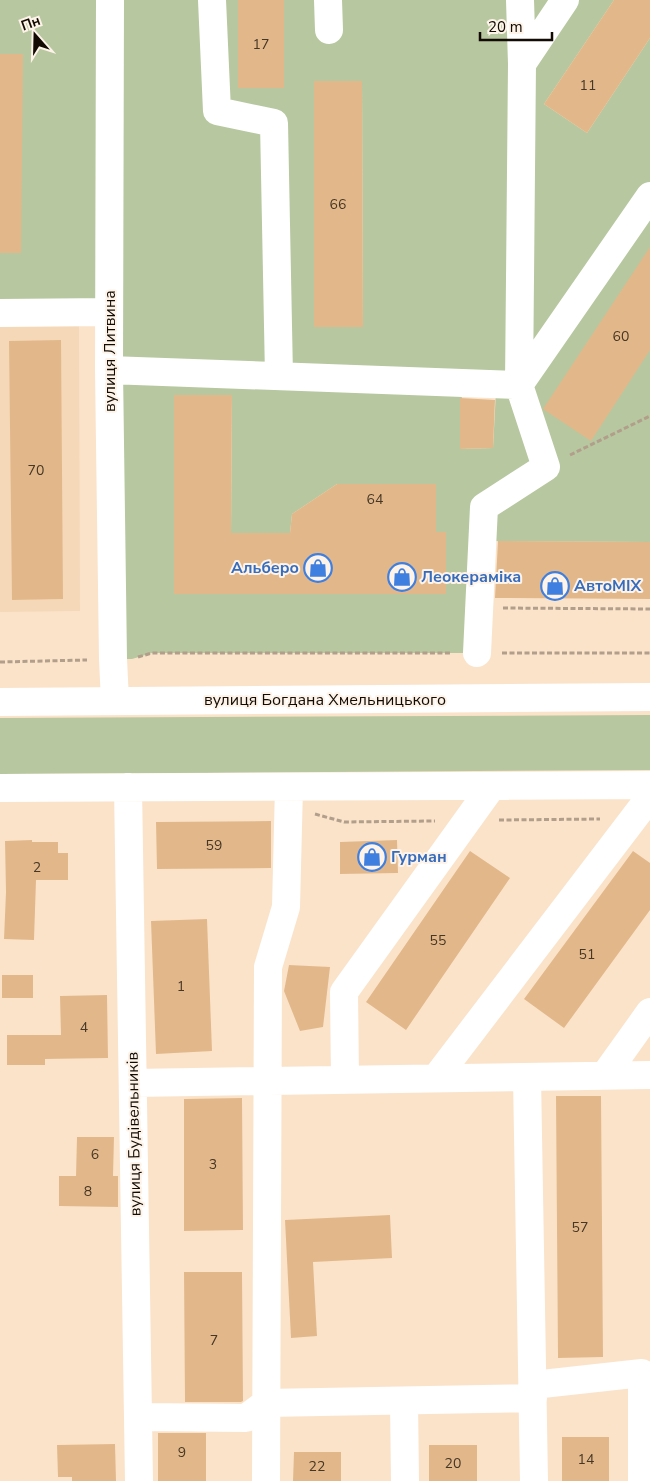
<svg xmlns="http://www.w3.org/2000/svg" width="650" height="1481" font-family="'Nunito Sans',sans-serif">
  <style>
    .built { fill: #f5d8b8 }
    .green { fill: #b7c79f; fill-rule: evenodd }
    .building { fill: #e2b88b }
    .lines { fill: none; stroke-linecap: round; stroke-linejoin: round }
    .path { stroke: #b19e8b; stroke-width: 3; stroke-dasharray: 5 2.5; stroke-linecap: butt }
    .minor { stroke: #fff; stroke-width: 28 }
    .labels { text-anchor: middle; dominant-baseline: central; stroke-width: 4; stroke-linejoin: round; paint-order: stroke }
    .number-label { font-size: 14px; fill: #463625 }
    .street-label { font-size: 16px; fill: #120a03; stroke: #fdf3e9 }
    .shop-label { font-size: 16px; font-weight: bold; fill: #366cbe; stroke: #fdf3e9; text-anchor: start }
  </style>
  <rect width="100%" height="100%" fill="#fbe3ca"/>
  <path class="built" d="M 79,325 L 80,611 L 0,612 L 0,326 Z"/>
  <path class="green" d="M 0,0 L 238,0 L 239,88 L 284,88 L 284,0 L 614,0 L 544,104 L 587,133 L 650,38 L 650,542 L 484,541 L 482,653 L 152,653 L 132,659 L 113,659 L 109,312 L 0,313 ZM 362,81 L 363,327 L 314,327 L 314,82 ZM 496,391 L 493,448 L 460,449 L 462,393 ZM 174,395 L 232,395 L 231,533 L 290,533 L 292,514 L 337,484 L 436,484 L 436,532 L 446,533 L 445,594 L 174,594 Z
    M 650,715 L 650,770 L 0,774 L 0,718 Z"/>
  <path class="building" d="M 238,0 L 284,0 L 284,88 L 238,88 Z
    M 614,0 L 650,0 L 650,38 L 587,133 L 544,104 Z
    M 0,54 L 23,54 L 21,253 L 0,253 Z
    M 314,81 L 362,81 L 363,327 L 314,327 Z
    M 650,247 L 650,350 L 591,441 L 543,409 Z
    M 61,340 L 63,599 L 12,600 L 9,341 Z
    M 174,395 L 232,395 L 231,533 L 290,533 L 292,514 L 337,484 L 436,484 L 436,532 L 446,532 L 446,594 L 174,594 Z
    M 460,398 L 495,400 L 493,448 L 460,449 Z
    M 498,541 L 650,542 L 650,599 L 495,598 Z
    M 271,821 L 271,868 L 157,869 L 156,822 Z
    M 32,840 L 32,842 L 58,842 L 58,853 L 68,853 L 68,880 L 36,880 L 34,940 L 4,939 L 6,892 L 5,841 Z
    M 397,840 L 398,873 L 340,874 L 340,842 Z
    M 470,851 L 510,878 L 406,1030 L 366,1002 Z
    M 633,851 L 650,863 L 650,910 L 564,1028 L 524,999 Z
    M 207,919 L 212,1051 L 156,1054 L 151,921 Z
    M 289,965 L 330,967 L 323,1027 L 300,1031 L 284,991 Z
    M 2,975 L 33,975 L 33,998 L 2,998 Z
    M 107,995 L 108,1058 L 45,1059 L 45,1065 L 7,1065 L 7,1035 L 61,1035 L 60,996 Z
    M 556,1096 L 601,1096 L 603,1357 L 558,1358 Z
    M 242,1098 L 243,1230 L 184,1231 L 184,1099 Z
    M 77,1137 L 114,1137 L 113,1176 L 118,1176 L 118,1207 L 59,1206 L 59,1176 L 76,1176 Z
    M 390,1215 L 392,1258 L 313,1262 L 317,1336 L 291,1338 L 285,1220 Z
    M 184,1272 L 242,1272 L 243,1401 L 241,1402 L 185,1402 Z
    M 158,1433 L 206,1433 L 206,1481 L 158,1481 Z
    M 562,1437 L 609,1437 L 609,1481 L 562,1481 Z
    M 115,1444 L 116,1481 L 72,1481 L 72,1477 L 58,1477 L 57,1445 Z
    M 429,1445 L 477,1445 L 477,1481 L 429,1481 Z
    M 294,1452 L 341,1452 L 341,1481 L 293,1481 Z"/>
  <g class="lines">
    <path class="path" d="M 570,455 L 650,416
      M 503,608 L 650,609
      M 502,653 L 650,653
      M 138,657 L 152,653 L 451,653
      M 0,662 L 87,660
      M 315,814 L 344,822 L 435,821
      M 499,820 L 600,819"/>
    <path class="minor" d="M 110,0 L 109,370 L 113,659 L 115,701
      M 212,0 L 217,111 L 274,123 L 279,376
      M 328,0 L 329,30
      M 520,0 L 522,64
      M 0,313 L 109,312
      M 109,370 L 519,385
      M 519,385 L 650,196
      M 477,653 L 484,507 L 546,467 L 519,385 L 522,64 L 565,0
      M 0,702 L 650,697
      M 128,787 L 139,1481
      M 0,788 L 650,785
      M 605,1075 L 650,1012
      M 527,1077 L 534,1481
      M 436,1078 L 650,797
      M 345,1079 L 344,992 L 492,786
      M 133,1083 L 650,1075
      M 533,1385 L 642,1373 L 642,1481
      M 404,1401 L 405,1481
      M 138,1417 L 246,1418 L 266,1403 L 533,1398
      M 266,1481 L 268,967 L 286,907 L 289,787"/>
  </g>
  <defs>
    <symbol id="shop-ring" viewBox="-11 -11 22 22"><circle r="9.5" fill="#fdf3e9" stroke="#3f7fe0" stroke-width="1.5"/><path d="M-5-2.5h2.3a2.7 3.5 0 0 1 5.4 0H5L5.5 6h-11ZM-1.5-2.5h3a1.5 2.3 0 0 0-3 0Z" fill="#3f7fe0"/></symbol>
  </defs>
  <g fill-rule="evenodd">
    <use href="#shop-ring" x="302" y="552" width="32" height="32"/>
    <use href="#shop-ring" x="386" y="561" width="32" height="32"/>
    <use href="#shop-ring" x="539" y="570" width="32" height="32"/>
    <use href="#shop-ring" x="356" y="841" width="32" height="32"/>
  </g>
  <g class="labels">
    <g class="number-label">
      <text x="261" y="44">17</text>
      <text x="588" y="85">11</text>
      <text x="338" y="204">66</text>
      <text x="621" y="336">60</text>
      <text x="36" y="470">70</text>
      <text x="375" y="499">64</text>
      <text x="214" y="845">59</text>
      <text x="37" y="867">2</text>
      <text x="438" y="940">55</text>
      <text x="587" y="954">51</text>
      <text x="181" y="986">1</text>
      <text x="84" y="1027">4</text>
      <text x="95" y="1154">6</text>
      <text x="213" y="1164">3</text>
      <text x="88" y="1191">8</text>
      <text x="580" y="1227">57</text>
      <text x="214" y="1340">7</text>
      <text x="182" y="1452">9</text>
      <text x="586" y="1459">14</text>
      <text x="453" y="1463">20</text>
      <text x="317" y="1466">22</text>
    </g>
    <g class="street-label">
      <text transform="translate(110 351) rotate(-90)">вулиця Литвина</text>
      <text x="325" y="700">вулиця Богдана Хмельницького</text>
      <text transform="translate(134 1134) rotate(-91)">вулиця Будівельників</text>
    </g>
    <g class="shop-label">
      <text x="299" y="568" text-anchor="end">Альберо</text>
      <text x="421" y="577">Леокераміка</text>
      <text x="574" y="586">АвтоMIX</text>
      <text x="391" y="857">Гурман</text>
    </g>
  </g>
  <g transform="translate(35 35) rotate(340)" stroke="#fdf3e9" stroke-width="4" paint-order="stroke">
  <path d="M0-4L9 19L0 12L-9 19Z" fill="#120a03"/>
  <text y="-8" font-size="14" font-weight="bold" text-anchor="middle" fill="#120a03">Пн</text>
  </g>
  <path d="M480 32v8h72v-8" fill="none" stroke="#120a03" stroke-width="2.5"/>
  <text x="488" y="32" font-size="15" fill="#120a03" stroke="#fdf3e9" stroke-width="4" paint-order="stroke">20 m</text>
</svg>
